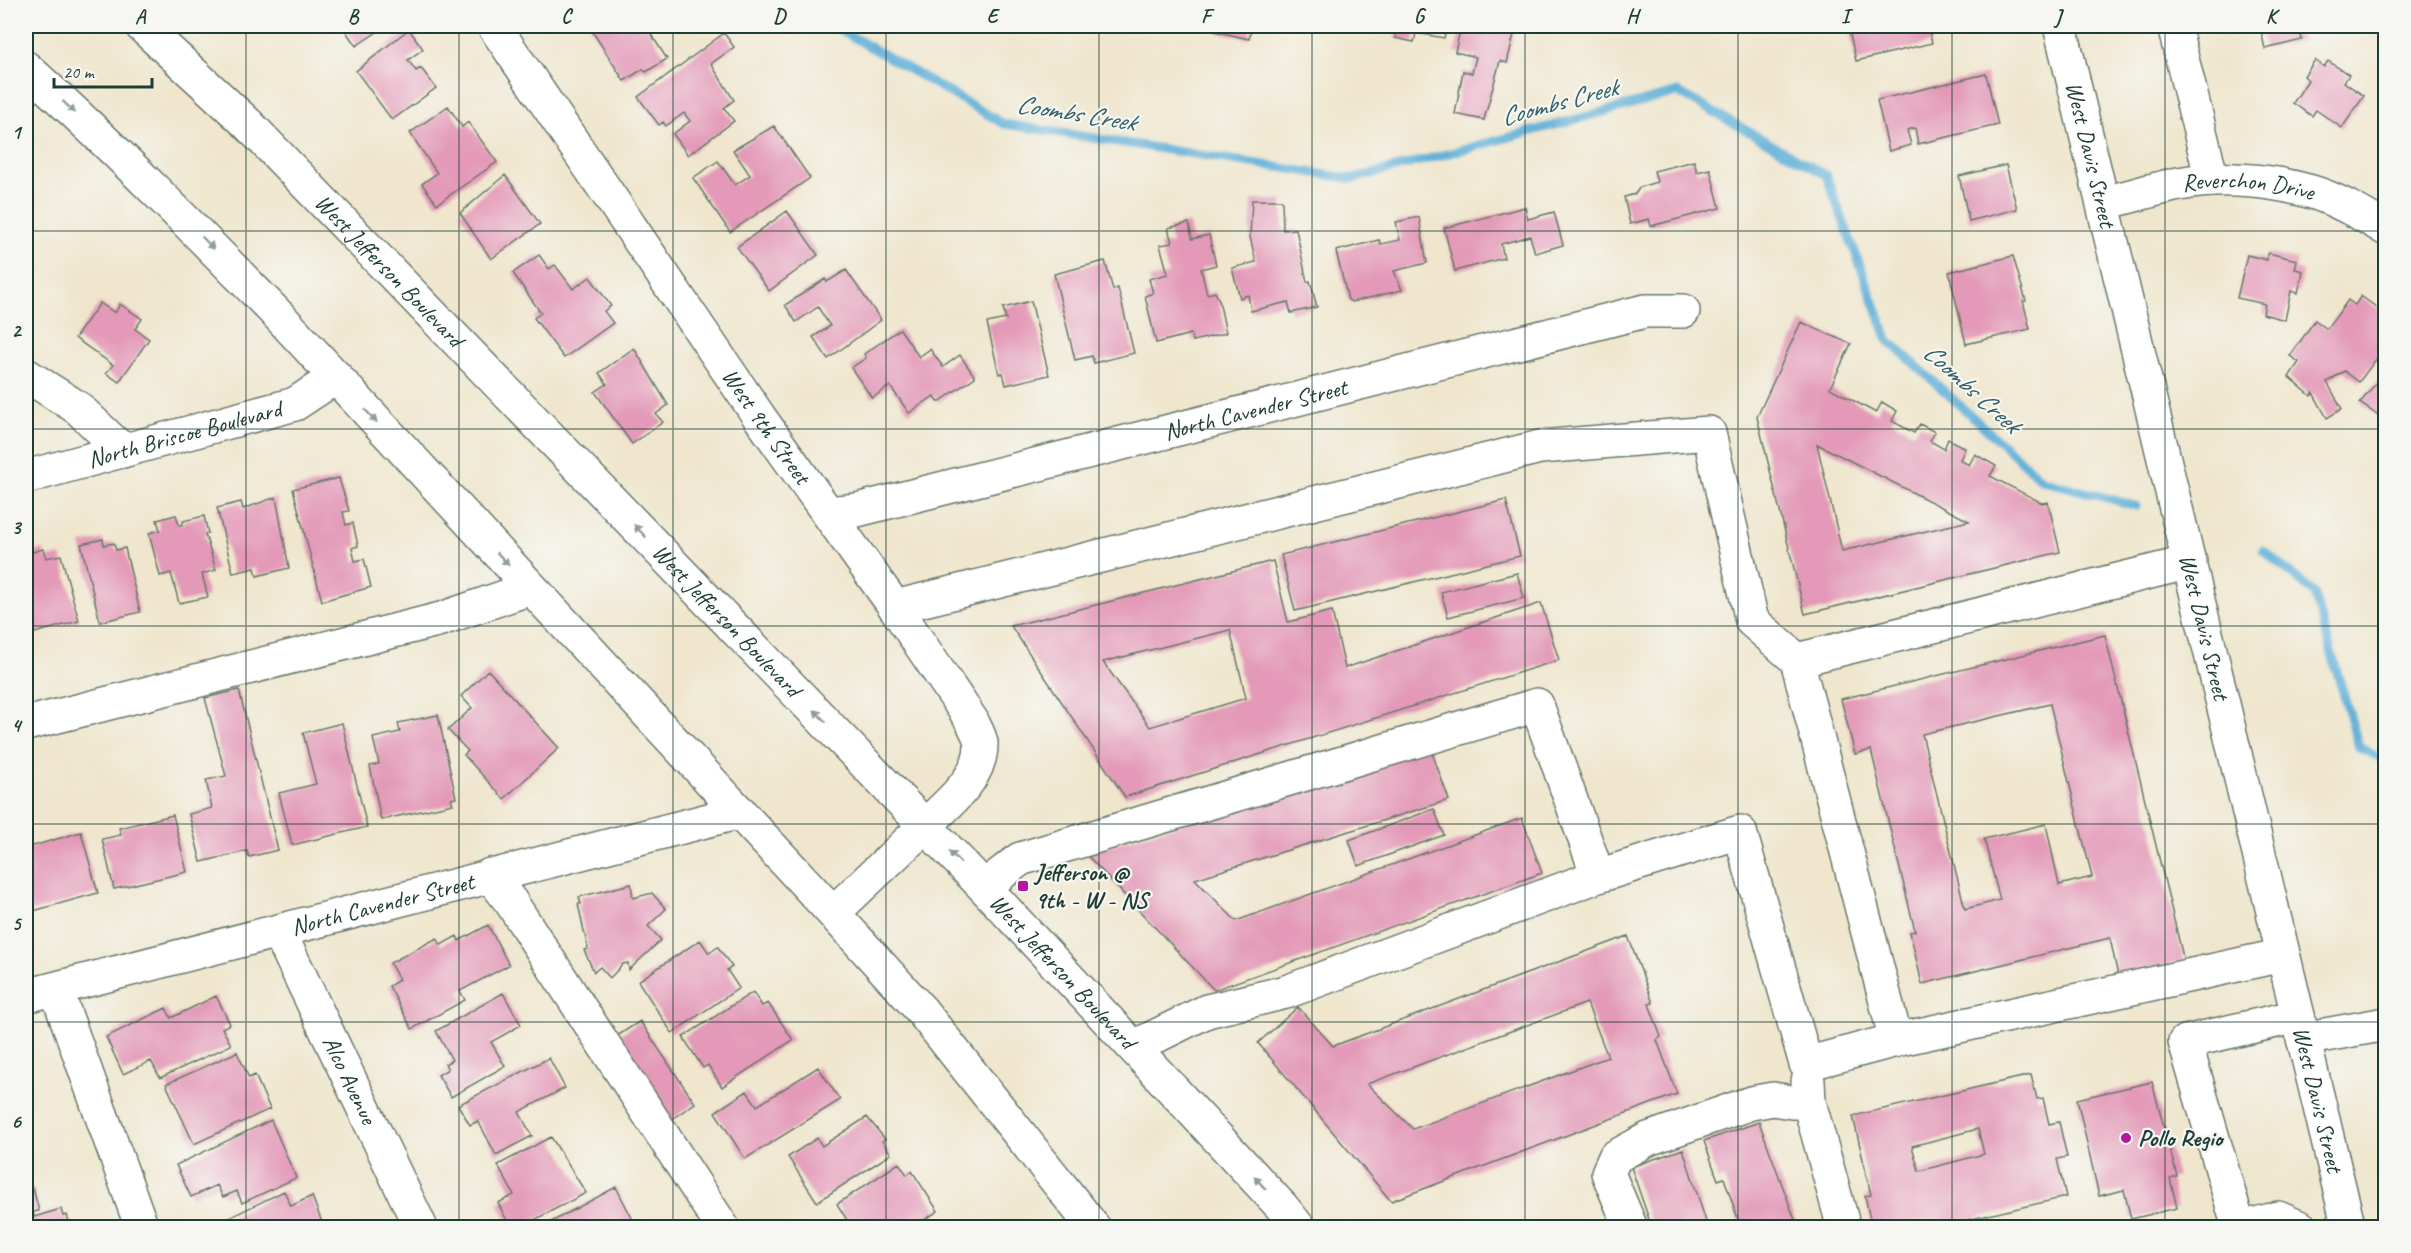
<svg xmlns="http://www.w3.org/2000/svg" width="2411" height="1253" font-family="Caveat,sans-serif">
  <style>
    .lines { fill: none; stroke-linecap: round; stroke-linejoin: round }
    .stream { stroke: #5caed7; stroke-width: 9 }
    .building { fill: #e399b7; fill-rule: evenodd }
    .minor-casing { stroke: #68786a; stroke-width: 36 }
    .major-casing { stroke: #68786a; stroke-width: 36 }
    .minor { stroke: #fff; stroke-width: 33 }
    .major { stroke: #fff; stroke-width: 33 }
    .oneway { fill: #8f9e9a }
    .grid { fill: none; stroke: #1f3d34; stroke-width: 1.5; stroke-opacity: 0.55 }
    .poi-dot { fill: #b5179e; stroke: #f6f6f2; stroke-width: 2 }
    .labels { text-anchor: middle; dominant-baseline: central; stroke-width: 4.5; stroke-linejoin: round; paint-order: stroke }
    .street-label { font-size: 24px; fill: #1f3d34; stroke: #f6f6f2 }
    .poi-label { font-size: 24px; font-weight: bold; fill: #1f3d34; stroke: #f6f6f2; text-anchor: start }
    .water-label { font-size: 26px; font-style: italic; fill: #315f65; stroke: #f6f6f2 }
    .neatline { fill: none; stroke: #1f3d34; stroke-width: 2 }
    .grid-label { font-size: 20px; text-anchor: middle; font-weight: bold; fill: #1f3d34 }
  </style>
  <rect width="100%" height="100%" fill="#f6f6f2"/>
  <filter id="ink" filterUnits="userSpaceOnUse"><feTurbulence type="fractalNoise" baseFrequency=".0167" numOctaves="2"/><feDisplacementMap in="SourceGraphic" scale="12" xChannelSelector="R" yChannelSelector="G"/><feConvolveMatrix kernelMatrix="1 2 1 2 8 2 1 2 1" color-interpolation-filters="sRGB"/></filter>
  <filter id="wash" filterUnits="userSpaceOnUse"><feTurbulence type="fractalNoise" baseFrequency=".008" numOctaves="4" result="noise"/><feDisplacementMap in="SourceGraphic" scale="24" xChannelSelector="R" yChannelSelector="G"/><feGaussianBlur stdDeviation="1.35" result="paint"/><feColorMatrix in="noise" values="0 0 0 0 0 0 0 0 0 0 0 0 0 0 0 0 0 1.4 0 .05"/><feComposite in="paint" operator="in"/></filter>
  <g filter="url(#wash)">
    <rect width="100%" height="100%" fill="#efe6cd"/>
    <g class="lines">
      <path class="stream" d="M 834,26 L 1004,124 L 1353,179 L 1678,92 L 1826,175 L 1888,340 L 2042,480 L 2136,506
        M 2263,550 L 2314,593 L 2359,747 L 2386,762"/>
    </g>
    <g id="blocks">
      <path class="building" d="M 342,26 L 386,26 L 356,46 Z
        M 589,26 L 646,26 L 667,59 L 646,72 L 643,69 L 624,81 Z
        M 1215,26 L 1252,26 L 1249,39 L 1214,31 Z
        M 1397,26 L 1447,26 L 1444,38 L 1416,33 L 1414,42 L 1395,38 Z
        M 1461,26 L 1516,26 L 1507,63 L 1500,61 L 1484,120 L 1455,114 L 1463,71 L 1472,73 L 1476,57 L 1455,52 Z
        M 1848,26 L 1928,26 L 1932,43 L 1856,61 Z
        M 2260,26 L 2299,26 L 2302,40 L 2265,49 Z
        M 409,29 L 423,49 L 408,60 L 416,71 L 421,68 L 436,88 L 392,120 L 356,71 Z
        M 724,33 L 734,47 L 711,64 L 734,100 L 724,108 L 734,121 L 688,155 L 673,134 L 690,121 L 684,113 L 666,126 L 663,122 L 659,125 L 638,97 Z
        M 2315,60 L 2324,67 L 2328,61 L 2349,75 L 2344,82 L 2364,96 L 2342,128 L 2316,110 L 2312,116 L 2293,103 L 2308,80 L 2304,76 Z
        M 1986,74 L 1998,125 L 1918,144 L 1915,128 L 1907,130 L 1911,145 L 1889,151 L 1877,100 Z
        M 448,106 L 462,127 L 468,122 L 497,162 L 437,204 L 422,184 L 437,173 L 410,133 Z
        M 774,126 L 810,178 L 730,232 L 693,178 L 718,161 L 735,185 L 750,175 L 733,150 Z
        M 1694,161 L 1697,172 L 1710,169 L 1720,208 L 1651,226 L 1649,219 L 1630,224 L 1624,197 L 1635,194 L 1640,187 L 1657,182 L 1654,171 Z
        M 2006,165 L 2017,209 L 1969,221 L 1959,176 Z
        M 505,175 L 540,224 L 491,259 L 460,213 Z
        M 1252,200 L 1282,200 L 1283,230 L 1296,229 L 1307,282 L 1310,281 L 1317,307 L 1291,313 L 1288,302 L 1251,311 L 1248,295 L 1240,298 L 1232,268 L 1256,262 L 1250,237 Z
        M 1525,207 L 1528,219 L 1554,212 L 1563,245 L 1535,253 L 1530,236 L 1501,244 L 1504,258 L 1455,271 L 1444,228 Z
        M 787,211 L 818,255 L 769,291 L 737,247 Z
        M 1419,217 L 1427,263 L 1394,271 L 1402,290 L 1352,302 L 1348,300 L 1336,251 L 1379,240 L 1381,244 L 1400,240 L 1396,222 Z
        M 1189,223 L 1192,239 L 1209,235 L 1216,265 L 1201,269 L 1207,294 L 1215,292 L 1219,300 L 1226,333 L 1193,341 L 1191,334 L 1156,343 L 1145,296 L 1153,293 L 1149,279 L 1168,274 L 1160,245 L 1172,243 L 1168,228 Z
        M 2268,253 L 2297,260 L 2295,269 L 2303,271 L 2298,293 L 2291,291 L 2285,320 L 2263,314 L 2265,304 L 2237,298 L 2247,255 L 2267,260 Z
        M 539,255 L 549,269 L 555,265 L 573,289 L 590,277 L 611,306 L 604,311 L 613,323 L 564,358 L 534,318 L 541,313 L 513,273 Z
        M 2013,256 L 2026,301 L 2023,301 L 2030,329 L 1966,344 L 1949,272 Z
        M 1105,261 L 1113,290 L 1118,288 L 1134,353 L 1094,363 L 1092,356 L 1075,360 L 1054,274 Z
        M 846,270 L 881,320 L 828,359 L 813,337 L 830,326 L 818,307 L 796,322 L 785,305 L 825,279 L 827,282 Z
        M 2361,296 L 2384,313 L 2381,318 L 2386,322 L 2386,346 L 2359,382 L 2344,371 L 2327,382 L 2342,409 L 2327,418 L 2313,393 L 2311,396 L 2289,377 L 2299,362 L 2290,356 L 2315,320 L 2327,329 L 2348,300 L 2355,305 Z
        M 1031,301 L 1049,375 L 1006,385 L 1003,373 L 999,374 L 987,323 L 1006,319 L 1003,308 Z
        M 100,303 L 115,313 L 120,304 L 142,319 L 135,329 L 149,339 L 119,382 L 106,373 L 113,365 L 75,338 Z
        M 1801,322 L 1851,344 L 1830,388 L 1876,413 L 1882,402 L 1897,411 L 1892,421 L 1914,433 L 1920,424 L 1935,432 L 1930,441 L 1944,449 L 1948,439 L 1965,448 L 1960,460 L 1969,465 L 1975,454 L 1996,466 L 1990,476 L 2042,503 L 2048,502 L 2060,552 L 1805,614 L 1757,417 ZM 1817,444 L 1969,521 L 1842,551 Z
        M 900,329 L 919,357 L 930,349 L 943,367 L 960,355 L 975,377 L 939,402 L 934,396 L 909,413 L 890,386 L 872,398 L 851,368 L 866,358 L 864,354 Z
        M 634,348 L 668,405 L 656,414 L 663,422 L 632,444 L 595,392 L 607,384 L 599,373 Z
        M 2386,370 L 2386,421 L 2360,403 Z
        M 339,478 L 349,511 L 343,512 L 346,525 L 353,523 L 358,546 L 352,548 L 355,561 L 364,559 L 371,587 L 322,601 L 293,489 Z
        M 276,497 L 289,568 L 257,576 L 255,568 L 233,573 L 217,508 L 241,502 L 243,509 Z
        M 1506,500 L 1520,556 L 1295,611 L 1281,555 Z
        M 176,515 L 179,525 L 183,525 L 183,521 L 204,516 L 208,533 L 205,534 L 216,570 L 202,574 L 208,597 L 179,603 L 171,573 L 160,576 L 149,533 L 160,530 L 157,520 Z
        M 103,539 L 104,545 L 114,543 L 116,550 L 125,548 L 140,612 L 100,622 L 81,544 Z
        M 43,549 L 46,558 L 61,555 L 79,621 L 27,635 L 26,554 Z
        M 1273,561 L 1288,622 L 1332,611 L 1345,668 L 1541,603 L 1559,660 L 1125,797 L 1011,626 ZM 1230,630 L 1246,698 L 1150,727 L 1103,662 Z
        M 1517,573 L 1524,598 L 1448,617 L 1441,592 Z
        M 2105,635 L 2184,961 L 2118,976 L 2110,938 L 1922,984 L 1910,932 L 1915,931 L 1871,750 L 1855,754 L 1841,699 ZM 2050,704 L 2092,877 L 2059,885 L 2046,824 L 1984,839 L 2000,900 L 1965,909 L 1922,734 Z
        M 488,670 L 559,748 L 504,799 L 464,755 L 468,751 L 448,730 L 472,708 L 461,696 Z
        M 239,690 L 278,850 L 249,857 L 247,851 L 201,862 L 189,814 L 212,808 L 206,780 L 226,776 L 205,698 Z
        M 438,715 L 456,798 L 451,799 L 453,804 L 381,820 L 370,766 L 379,764 L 373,738 L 400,732 L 398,723 Z
        M 342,723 L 367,827 L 292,845 L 279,793 L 316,784 L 303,733 Z
        M 1430,747 L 1449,800 L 1195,879 L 1236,921 L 1522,818 L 1542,873 L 1214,990 L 1085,853 Z
        M 1434,809 L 1444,835 L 1358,866 L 1349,840 Z
        M 173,815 L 187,872 L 114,889 L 102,839 L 121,835 L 119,828 Z
        M 81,832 L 98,893 L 26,913 L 26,848 Z
        M 631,884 L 633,898 L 652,893 L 666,909 L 648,926 L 661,940 L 629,970 L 628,963 L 623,964 L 610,978 L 600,967 L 594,972 L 584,950 L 588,949 L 578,904 L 581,904 L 579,897 Z
        M 488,925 L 509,965 L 460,991 L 465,1000 L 412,1029 L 389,986 L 399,980 L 390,963 L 437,938 L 441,945 L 457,936 L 459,941 Z
        M 1628,936 L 1653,1003 L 1649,1004 L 1661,1037 L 1657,1040 L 1677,1094 L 1391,1201 L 1258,1043 L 1298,1007 L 1333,1046 ZM 1587,1003 L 1608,1057 L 1413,1129 L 1367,1084 Z
        M 700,940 L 709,953 L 718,947 L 732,967 L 727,970 L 739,988 L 672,1033 L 638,981 Z
        M 753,992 L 762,1006 L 768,1003 L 793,1040 L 722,1087 L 708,1065 L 703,1068 L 683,1037 Z
        M 503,993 L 521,1025 L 491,1042 L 505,1066 L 451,1097 L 438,1075 L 448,1069 L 445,1064 L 452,1060 L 436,1031 Z
        M 216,996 L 230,1024 L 222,1028 L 231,1045 L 160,1078 L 151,1061 L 123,1074 L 106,1037 L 166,1008 L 171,1018 Z
        M 640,1021 L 695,1103 L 669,1121 L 614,1038 Z
        M 237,1052 L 249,1078 L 255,1075 L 270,1109 L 194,1144 L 166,1084 Z
        M 549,1058 L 565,1088 L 519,1112 L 532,1136 L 496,1155 L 478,1121 L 470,1125 L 458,1105 Z
        M 818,1067 L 840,1100 L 745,1159 L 715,1112 L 747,1091 L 757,1106 Z
        M 2031,1075 L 2037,1099 L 2043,1098 L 2049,1124 L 2059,1122 L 2067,1157 L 2057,1159 L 2066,1197 L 1933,1228 L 1872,1228 L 1865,1196 L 1871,1195 L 1853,1116 ZM 1978,1129 L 1984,1154 L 1919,1171 L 1912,1146 Z
        M 2152,1082 L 2177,1176 L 2170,1178 L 2177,1208 L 2131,1219 L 2124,1190 L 2099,1196 L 2077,1099 Z
        M 867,1117 L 885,1139 L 882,1141 L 891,1154 L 817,1202 L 788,1157 L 817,1138 L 822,1146 Z
        M 271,1120 L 296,1178 L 242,1203 L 237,1191 L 223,1197 L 217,1185 L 191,1197 L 176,1165 Z
        M 1759,1122 L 1798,1228 L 1741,1228 L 1724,1178 L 1718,1180 L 1704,1141 Z
        M 551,1137 L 586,1193 L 519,1228 L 511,1228 L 498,1203 L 514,1195 L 498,1165 Z
        M 1683,1149 L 1708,1228 L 1652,1228 L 1631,1167 Z
        M 899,1163 L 907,1175 L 912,1171 L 938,1211 L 912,1228 L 852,1228 L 837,1204 Z
        M 616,1187 L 633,1220 L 619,1228 L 540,1228 Z
        M 33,1188 L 39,1211 L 33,1212 L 34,1217 L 61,1209 L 63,1216 L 67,1215 L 71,1228 L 26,1228 L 26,1190 Z
        M 284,1191 L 291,1206 L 312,1196 L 324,1228 L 208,1228 Z"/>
    </g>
  </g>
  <g filter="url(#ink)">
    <use href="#blocks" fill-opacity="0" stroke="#68786a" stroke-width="1.5"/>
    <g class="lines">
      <defs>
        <g id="minor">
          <path id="s1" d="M 494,26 L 760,418 L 895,607 L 972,721 C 975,728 980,736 981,743 C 982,778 948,803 925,826"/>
          <path d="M 2174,26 L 2212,180"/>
          <path id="s2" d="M 2104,203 C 2129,197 2154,189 2179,184 C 2221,176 2271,180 2312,192 C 2338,200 2362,214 2386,229"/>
          <path d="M 26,375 L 78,408 L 123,451"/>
          <path id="s3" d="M 26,477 L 295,404 L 336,377"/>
          <path id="s4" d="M 828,513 L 857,510 L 1645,311 L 1683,311"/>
          <path d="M 895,607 L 1540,447 L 1709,433 L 1752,621 L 1797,660"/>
          <path d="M 26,724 L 441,619 L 531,588"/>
          <path d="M 490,875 L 511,902 L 723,1228"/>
          <path d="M 984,887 L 1020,859 L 1537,705 L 1598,876"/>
          <path id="s5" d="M 279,932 L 421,1228"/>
          <path d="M 56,989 L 142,1228"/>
          <path id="s6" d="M 26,996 L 740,812"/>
          <path d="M 2303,1039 L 2386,1024"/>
          <path d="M 1896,1040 L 1797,660 L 2190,562"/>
          <path d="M 1134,1047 L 1207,1011 L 1286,992 L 1598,876 L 1740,832 L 1806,1064 L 1896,1040 L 2283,955"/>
          <path d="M 1808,1081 L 1809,1102 L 1844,1228"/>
          <path d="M 1631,1228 L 1608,1173 L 1615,1157 L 1648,1139 L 1751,1103 L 1773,1099 L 1792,1102 L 1809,1102"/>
          <path d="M 2239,1228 L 2185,1042 L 2298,1016"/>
          <path d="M 2242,1228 L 2278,1218 L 2301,1228"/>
        </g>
        <g id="major">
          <path id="s7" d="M 142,26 L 247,123 L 984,887 L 1282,1207 L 1299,1228"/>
          <path id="s8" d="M 2060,26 L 2349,1228"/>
          <path d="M 26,68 C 114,147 197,232 280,317 L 833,913 L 921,1010 L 1094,1228"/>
          <path d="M 833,913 L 925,826"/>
        </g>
      </defs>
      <use href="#minor" class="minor-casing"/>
      <use href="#major" class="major-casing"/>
      <use href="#minor" class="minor"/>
      <use href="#major" class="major"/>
    </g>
    <defs><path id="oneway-solid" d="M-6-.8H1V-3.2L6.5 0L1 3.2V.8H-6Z" transform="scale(1.5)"/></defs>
    <g class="oneway">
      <use href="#oneway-solid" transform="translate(69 107) rotate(43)"/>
      <use href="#oneway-solid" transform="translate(208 243) rotate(46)"/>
      <use href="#oneway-solid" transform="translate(371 416) rotate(47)"/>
      <use href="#oneway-solid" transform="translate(640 531) rotate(-134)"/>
      <use href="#oneway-solid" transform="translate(503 559) rotate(47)"/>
      <use href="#oneway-solid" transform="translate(820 716) rotate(-134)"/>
      <use href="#oneway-solid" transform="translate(955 857) rotate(-134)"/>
      <use href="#oneway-solid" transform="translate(1260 1183) rotate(-133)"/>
    </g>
  </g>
  <path class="grid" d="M 246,26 L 246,1228M 459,26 L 459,1228M 673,26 L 673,1228M 886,26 L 886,1228M 1099,26 L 1099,1228M 1312,26 L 1312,1228M 1525,26 L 1525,1228M 1738,26 L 1738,1228M 1952,26 L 1952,1228M 2165,26 L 2165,1228M 26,231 L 2386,231M 26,429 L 2386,429M 26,626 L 2386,626M 26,824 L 2386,824M 26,1022 L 2386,1022"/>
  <g class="poi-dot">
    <rect x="1017" y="880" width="12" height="12" rx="3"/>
    <circle cx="2126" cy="1138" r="6"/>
  </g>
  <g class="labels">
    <g class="street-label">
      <text stroke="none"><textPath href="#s8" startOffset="132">West Davis Street</textPath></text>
      <text stroke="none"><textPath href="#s2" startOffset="147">Reverchon Drive</textPath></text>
      <text stroke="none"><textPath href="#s7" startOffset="348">West Jefferson Boulevard</textPath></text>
      <text stroke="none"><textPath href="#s4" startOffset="440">North Cavender Street</textPath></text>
      <text stroke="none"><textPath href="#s1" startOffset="484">West 9th Street</textPath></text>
      <text stroke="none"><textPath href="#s3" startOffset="164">North Briscoe Boulevard</textPath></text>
      <text stroke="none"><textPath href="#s7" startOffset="834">West Jefferson Boulevard</textPath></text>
      <text stroke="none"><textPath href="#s8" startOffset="618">West Davis Street</textPath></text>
      <text stroke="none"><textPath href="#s6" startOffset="368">North Cavender Street</textPath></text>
      <text stroke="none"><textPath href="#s7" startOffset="1320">West Jefferson Boulevard</textPath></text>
      <text stroke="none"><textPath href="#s5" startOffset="164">Alco Avenue</textPath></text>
      <text stroke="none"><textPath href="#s8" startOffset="1104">West Davis Street</textPath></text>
    </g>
    <g class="poi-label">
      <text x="1035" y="872">Jefferson @<tspan x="1035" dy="28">9th - W - NS</tspan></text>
      <text x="2138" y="1138">Pollo Regio</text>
    </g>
    <g class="water-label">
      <text transform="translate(1559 102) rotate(-15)">Coombs Creek</text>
      <text transform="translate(1076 113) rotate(9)">Coombs Creek</text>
      <text transform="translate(1972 388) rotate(42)">Coombs Creek</text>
    </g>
  </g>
  <rect width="2411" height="1253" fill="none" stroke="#f6f6f2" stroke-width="66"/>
  <path d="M54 78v9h98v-9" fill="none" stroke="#1f3d34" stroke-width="3"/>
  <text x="63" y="78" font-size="18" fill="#1f3d34" stroke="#f6f6f2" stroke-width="4.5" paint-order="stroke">20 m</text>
  <rect x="33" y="33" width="2345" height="1187" class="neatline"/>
  <g class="grid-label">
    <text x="140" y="23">A</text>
    <text x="353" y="23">B</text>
    <text x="566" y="23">C</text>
    <text x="779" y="23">D</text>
    <text x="992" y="23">E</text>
    <text x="1206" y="23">F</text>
    <text x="1419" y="23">G</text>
    <text x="1632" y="23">H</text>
    <text x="1845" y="23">I</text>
    <text x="2058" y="23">J</text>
    <text x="2271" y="23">K</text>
    <text x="16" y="139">1</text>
    <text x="16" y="337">2</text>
    <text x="16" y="534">3</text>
    <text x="16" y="732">4</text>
    <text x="16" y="930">5</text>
    <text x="16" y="1128">6</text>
  </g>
</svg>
